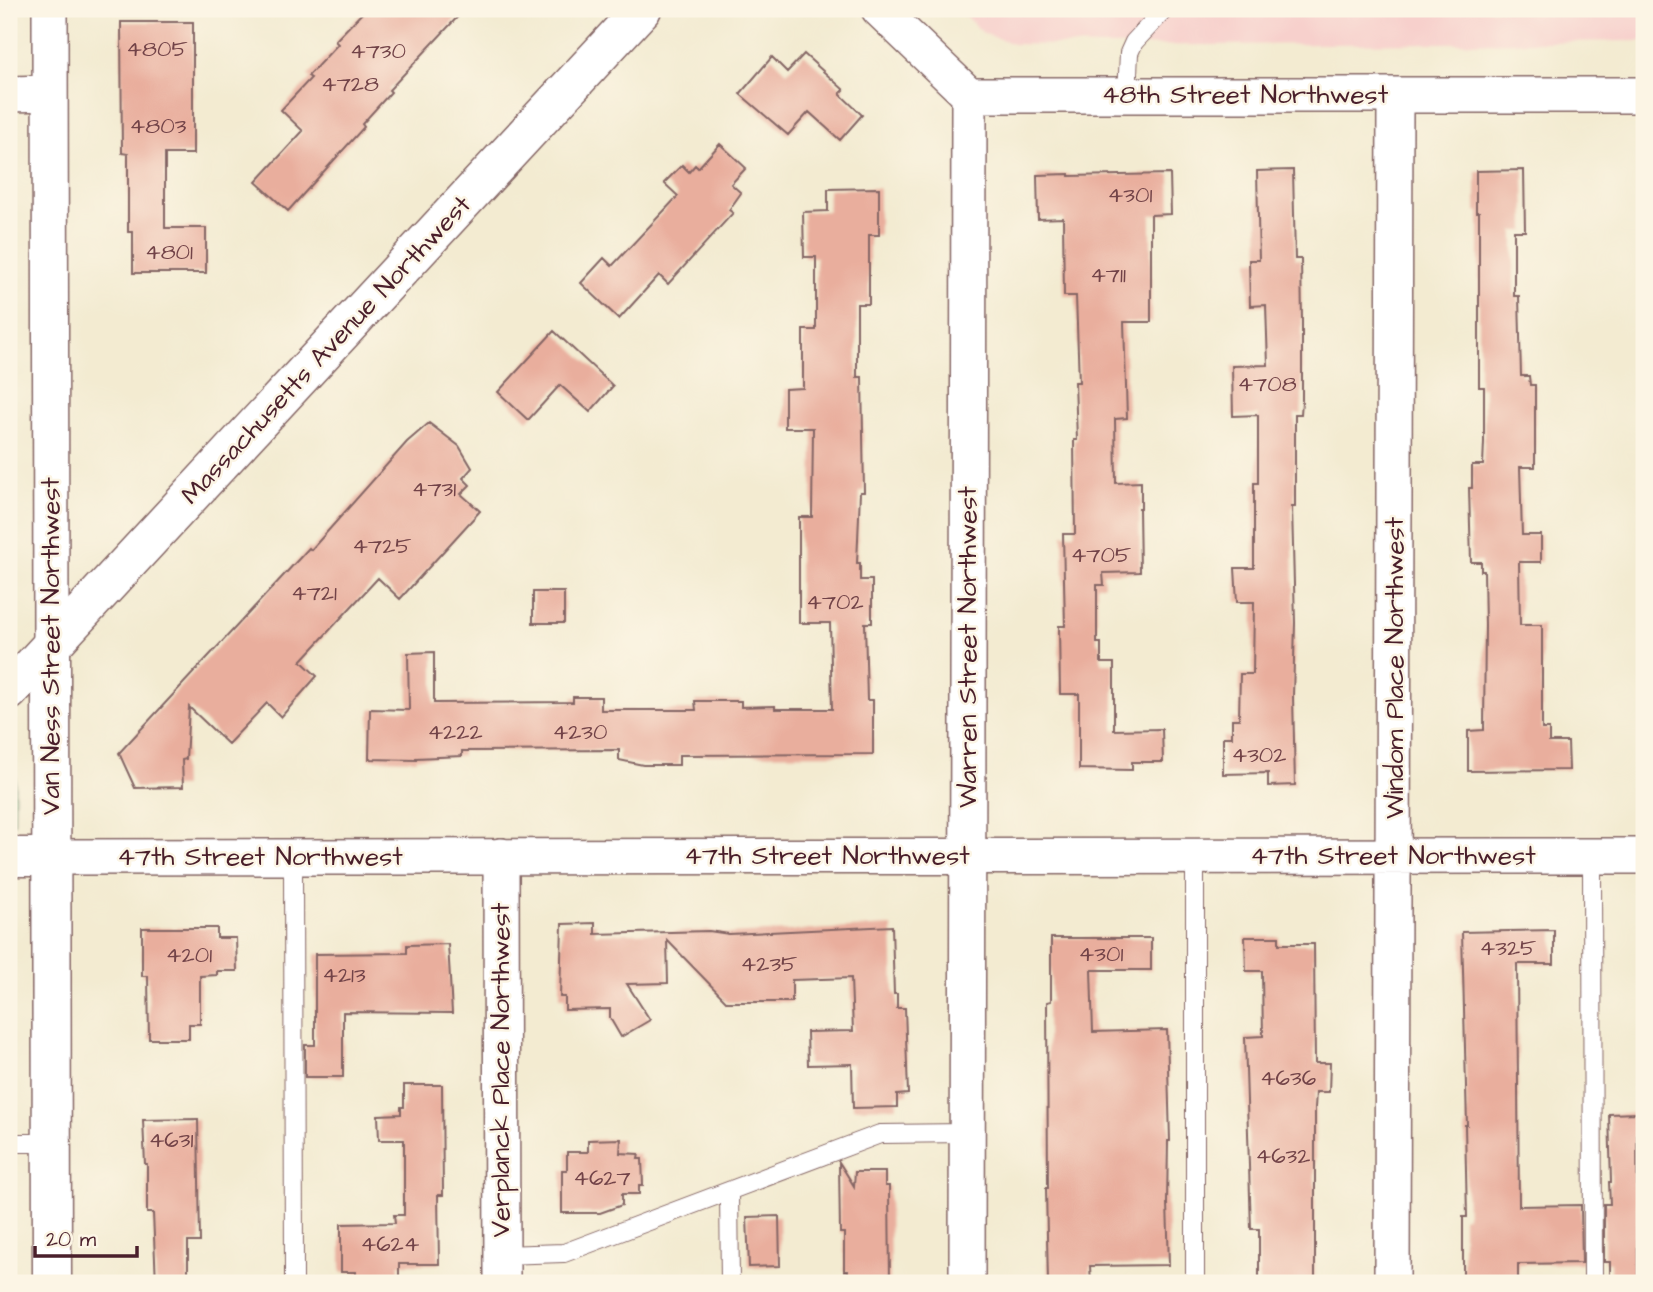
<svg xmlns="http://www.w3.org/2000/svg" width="1653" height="1292" font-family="'Architects Daughter',sans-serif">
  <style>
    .built { fill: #f7d0cc }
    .green { fill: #7ece8f; stroke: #64765d; stroke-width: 2 }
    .building { fill: #e9ae9d }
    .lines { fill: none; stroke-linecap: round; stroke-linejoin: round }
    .lane-casing { stroke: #856665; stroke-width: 20 }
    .street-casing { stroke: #856665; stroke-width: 38 }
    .secondary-casing { stroke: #856665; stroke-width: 41 }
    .primary-casing { stroke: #856665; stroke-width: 41 }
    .lane { stroke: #fff; stroke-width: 18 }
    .street { stroke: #fff; stroke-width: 35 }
    .secondary { stroke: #fff; stroke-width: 38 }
    .primary { stroke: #fff; stroke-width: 38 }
    .labels { text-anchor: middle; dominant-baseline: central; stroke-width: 5; stroke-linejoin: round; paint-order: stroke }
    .number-label { font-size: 23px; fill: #724348 }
    .street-label { font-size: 26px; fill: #4a1f2b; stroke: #fcf5e5 }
  </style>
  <rect width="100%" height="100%" fill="#fcf5e5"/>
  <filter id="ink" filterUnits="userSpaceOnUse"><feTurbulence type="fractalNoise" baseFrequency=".0143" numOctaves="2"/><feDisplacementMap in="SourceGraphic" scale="14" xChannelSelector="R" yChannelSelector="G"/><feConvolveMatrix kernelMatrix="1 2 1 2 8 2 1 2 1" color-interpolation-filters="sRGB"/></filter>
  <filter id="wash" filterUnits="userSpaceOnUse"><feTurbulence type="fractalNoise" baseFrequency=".00686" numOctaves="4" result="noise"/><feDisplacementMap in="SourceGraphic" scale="28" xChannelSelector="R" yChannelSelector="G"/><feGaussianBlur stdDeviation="1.57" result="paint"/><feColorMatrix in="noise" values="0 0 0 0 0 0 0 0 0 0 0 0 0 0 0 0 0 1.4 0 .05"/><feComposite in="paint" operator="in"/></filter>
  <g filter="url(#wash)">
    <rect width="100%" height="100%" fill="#f3ebd1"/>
    <path class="built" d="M 958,9 L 1644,9 L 1644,41 L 1103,46 L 1013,44 L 983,33 Z"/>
    <path class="green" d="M 15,759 L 14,823 L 9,823 L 9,766 Z"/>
    <g id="blocks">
      <path class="building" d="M 366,9 L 465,9 L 389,90 L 391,92 L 362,124 L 364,127 L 288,211 L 256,182 L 303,131 L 281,110 L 311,78 L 308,76 L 338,44 L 335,41 Z
        M 121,22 L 193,22 L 193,154 L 165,154 L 165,228 L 206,228 L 206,273 L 133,273 L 133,232 L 128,232 L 128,154 L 122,153 Z
        M 804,54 L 844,90 L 840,94 L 862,115 L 840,140 L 809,112 L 788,135 L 740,94 L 772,57 L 787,72 Z
        M 720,144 L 746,168 L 731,184 L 741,193 L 729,210 L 733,213 L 668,284 L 659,275 L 619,319 L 581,283 L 604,258 L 612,266 L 678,196 L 664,183 L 682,165 L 689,172 L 695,165 L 698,168 Z
        M 1293,170 L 1295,259 L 1301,259 L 1302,322 L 1302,401 L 1301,414 L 1295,414 L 1295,507 L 1292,507 L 1295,623 L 1293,696 L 1295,785 L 1268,786 L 1268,773 L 1223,774 L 1223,737 L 1232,737 L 1232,719 L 1239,719 L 1240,674 L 1253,674 L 1254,602 L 1237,602 L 1235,568 L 1254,568 L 1254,483 L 1258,483 L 1258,415 L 1233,416 L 1232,366 L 1268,365 L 1266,305 L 1250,306 L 1249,260 L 1259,260 L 1257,171 Z
        M 1524,170 L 1525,231 L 1514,231 L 1514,296 L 1519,296 L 1521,376 L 1529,376 L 1530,385 L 1535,385 L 1535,467 L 1520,467 L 1522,535 L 1541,535 L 1541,562 L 1519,562 L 1520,625 L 1542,625 L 1542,729 L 1549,729 L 1549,742 L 1568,742 L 1569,770 L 1468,771 L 1468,731 L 1484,730 L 1485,625 L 1484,571 L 1481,571 L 1481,562 L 1471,562 L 1469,488 L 1472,488 L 1472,465 L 1483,465 L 1484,442 L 1484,387 L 1479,387 L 1479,212 L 1476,212 L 1476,171 Z
        M 1069,174 L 1069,176 L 1170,174 L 1171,214 L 1151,215 L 1151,322 L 1124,322 L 1127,418 L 1115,419 L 1116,483 L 1141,482 L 1141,508 L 1139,508 L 1140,572 L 1103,573 L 1104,585 L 1097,585 L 1097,643 L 1101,643 L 1101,663 L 1114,663 L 1114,730 L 1162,729 L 1163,762 L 1132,762 L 1132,770 L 1079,769 L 1079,694 L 1060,694 L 1059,626 L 1065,626 L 1063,534 L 1075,534 L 1074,440 L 1077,440 L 1075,382 L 1079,382 L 1076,296 L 1064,296 L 1063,218 L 1038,219 L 1037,175 Z
        M 879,188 L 879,235 L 869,235 L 869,304 L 857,304 L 857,377 L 862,377 L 864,492 L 860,492 L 857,563 L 860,563 L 860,580 L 872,580 L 872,623 L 865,623 L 867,700 L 873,700 L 873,754 L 679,755 L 679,765 L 643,765 L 619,760 L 619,750 L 462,751 L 462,756 L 416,758 L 416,760 L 369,759 L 370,709 L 409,710 L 408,653 L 434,652 L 434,703 L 573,702 L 573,697 L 601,697 L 601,710 L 696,710 L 695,701 L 741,701 L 741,707 L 775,706 L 775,709 L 832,709 L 830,623 L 799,623 L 799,517 L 812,517 L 813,428 L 785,428 L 785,389 L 803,388 L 803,330 L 816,330 L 816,257 L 804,257 L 803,212 L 828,211 L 828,189 Z
        M 554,331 L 613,386 L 590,412 L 560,385 L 528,420 L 498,392 Z
        M 429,423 L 459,446 L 472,468 L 463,478 L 470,485 L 461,494 L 480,511 L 400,599 L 378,578 L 301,661 L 317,676 L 281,717 L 267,703 L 228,744 L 189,707 L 186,759 L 182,760 L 183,787 L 135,788 L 119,753 L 309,548 L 311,550 L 407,442 Z
        M 533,592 L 564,592 L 564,623 L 533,623 Z
        M 595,923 L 595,934 L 709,931 L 729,934 L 892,926 L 894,994 L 897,994 L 897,1008 L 905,1008 L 908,1094 L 897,1095 L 897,1107 L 853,1108 L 852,1064 L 808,1065 L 807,1032 L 853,1031 L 851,978 L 792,980 L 792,1002 L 727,1002 L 667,940 L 668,983 L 627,984 L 650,1020 L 621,1037 L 610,1018 L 610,1009 L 565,1010 L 565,997 L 560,997 L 562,924 Z
        M 142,928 L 217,928 L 217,938 L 236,938 L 237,971 L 217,971 L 217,975 L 200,976 L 200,1024 L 189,1024 L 189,1039 L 149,1039 L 148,976 L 142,976 Z
        M 1554,930 L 1554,964 L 1517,964 L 1519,1206 L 1581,1205 L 1582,1263 L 1518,1264 L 1518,1283 L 1467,1283 L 1467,1279 L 1463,1279 L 1463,1217 L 1467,1217 L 1465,1125 L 1467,1125 L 1462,932 Z
        M 1245,937 L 1279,937 L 1279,944 L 1314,944 L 1315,1063 L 1330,1063 L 1329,1092 L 1316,1092 L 1315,1108 L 1315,1283 L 1259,1283 L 1259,1229 L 1251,1229 L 1245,1037 L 1263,1036 L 1262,971 L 1246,971 Z
        M 1051,938 L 1151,938 L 1151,970 L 1091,970 L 1093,1032 L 1167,1030 L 1170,1141 L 1168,1141 L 1167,1203 L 1169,1265 L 1090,1266 L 1091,1283 L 1048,1283 L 1046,1188 L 1048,1188 L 1047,1002 L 1051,1001 Z
        M 448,944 L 452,1013 L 343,1012 L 343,1077 L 305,1077 L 305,1045 L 315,1045 L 315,954 L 407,953 L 407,945 Z
        M 404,1085 L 442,1085 L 443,1195 L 438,1195 L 439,1264 L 399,1264 L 399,1279 L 356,1279 L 356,1272 L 341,1272 L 341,1224 L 395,1223 L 394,1215 L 404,1215 L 404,1140 L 379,1140 L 378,1115 L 401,1114 L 401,1107 L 404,1107 Z
        M 1637,1113 L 1638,1283 L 1610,1283 L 1610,1262 L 1604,1262 L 1604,1204 L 1610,1204 L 1609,1182 L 1611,1182 L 1609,1114 Z
        M 198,1119 L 200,1242 L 188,1242 L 188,1283 L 156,1283 L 153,1213 L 147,1213 L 147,1164 L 145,1164 L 143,1120 Z
        M 621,1139 L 620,1153 L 639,1154 L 638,1159 L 642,1159 L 643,1185 L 639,1185 L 639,1194 L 622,1194 L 622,1205 L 600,1213 L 562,1213 L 562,1170 L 567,1170 L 567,1152 L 588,1152 L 588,1140 Z
        M 839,1162 L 854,1186 L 855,1172 L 885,1172 L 885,1186 L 889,1186 L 890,1283 L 848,1283 L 848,1271 L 844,1271 L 844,1233 L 840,1233 Z
        M 779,1216 L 780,1266 L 749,1267 L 747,1217 Z"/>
    </g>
  </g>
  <g filter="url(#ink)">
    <use href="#blocks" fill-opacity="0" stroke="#856665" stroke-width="2"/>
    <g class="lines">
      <defs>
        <path id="lane" d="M 1127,95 L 1129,53 L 1134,42 L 1165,9
          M 1592,856 L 1593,1283
          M 293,857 L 294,1283
          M 9,1143 L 52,1143
          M 729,1191 L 730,1283
          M 502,1255 L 564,1253 L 880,1134 L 967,1133
          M 1195,1283 L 1195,856"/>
        <path id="street" d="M 50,9 L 51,645
          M 879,9 L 969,95 L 1644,95
          M 9,94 L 50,93
          M 501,856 L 502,1283
          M 51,857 L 1644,856
          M 967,1283 L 969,95
          M 1392,1283 L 1395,95"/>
        <path id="secondary" d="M 51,645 L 52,1283
          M 9,857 L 51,857"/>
        <path id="primary" d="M 9,691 L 642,9"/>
      </defs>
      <use href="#lane" class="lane-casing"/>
      <use href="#street" class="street-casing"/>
      <use href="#secondary" class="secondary-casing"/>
      <use href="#primary" class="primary-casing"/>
      <use href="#lane" class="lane"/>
      <use href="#street" class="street"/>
      <use href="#secondary" class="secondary"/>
      <use href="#primary" class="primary"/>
    </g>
  </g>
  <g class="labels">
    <g class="number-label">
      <text x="157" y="49">4805</text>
      <text x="378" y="51">4730</text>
      <text x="350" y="84">4728</text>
      <text x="158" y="126">4803</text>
      <text x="1130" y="195">4301</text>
      <text x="169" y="252">4801</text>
      <text x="1108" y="275">4711</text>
      <text x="1267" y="384">4708</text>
      <text x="434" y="489">4731</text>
      <text x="382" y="546">4725</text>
      <text x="1101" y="555">4705</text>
      <text x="314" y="593">4721</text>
      <text x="835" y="602">4702</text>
      <text x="455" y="732">4222</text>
      <text x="580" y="732">4230</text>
      <text x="1259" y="755">4302</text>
      <text x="1508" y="948">4325</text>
      <text x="1101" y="954">4301</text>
      <text x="189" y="955">4201</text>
      <text x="769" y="964">4235</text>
      <text x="344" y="975">4213</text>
      <text x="1288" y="1078">4636</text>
      <text x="171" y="1140">4631</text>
      <text x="1283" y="1156">4632</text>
      <text x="602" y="1178">4627</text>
      <text x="390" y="1244">4624</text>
    </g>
    <g class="street-label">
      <text x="1245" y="95">48th Street Northwest</text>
      <text transform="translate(326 350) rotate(-47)">Massachusetts Avenue Northwest</text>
      <text transform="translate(51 646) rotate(-90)">Van Ness Street Northwest</text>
      <text transform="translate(968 647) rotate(-90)">Warren Street Northwest</text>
      <text transform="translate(1395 668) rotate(-90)">Windom Place Northwest</text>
      <text x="827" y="856">47th Street Northwest</text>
      <text x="1393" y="856">47th Street Northwest</text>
      <text x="260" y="857">47th Street Northwest</text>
      <text transform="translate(501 1070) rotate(-90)">Verplanck Place Northwest</text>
    </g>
  </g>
  <rect width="1653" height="1292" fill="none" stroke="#fcf5e5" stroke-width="35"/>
  <path d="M35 1246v10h102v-10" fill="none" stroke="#4a1f2b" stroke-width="3.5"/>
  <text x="46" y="1246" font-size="21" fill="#4a1f2b" stroke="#fcf5e5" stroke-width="5" paint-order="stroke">20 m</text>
</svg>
